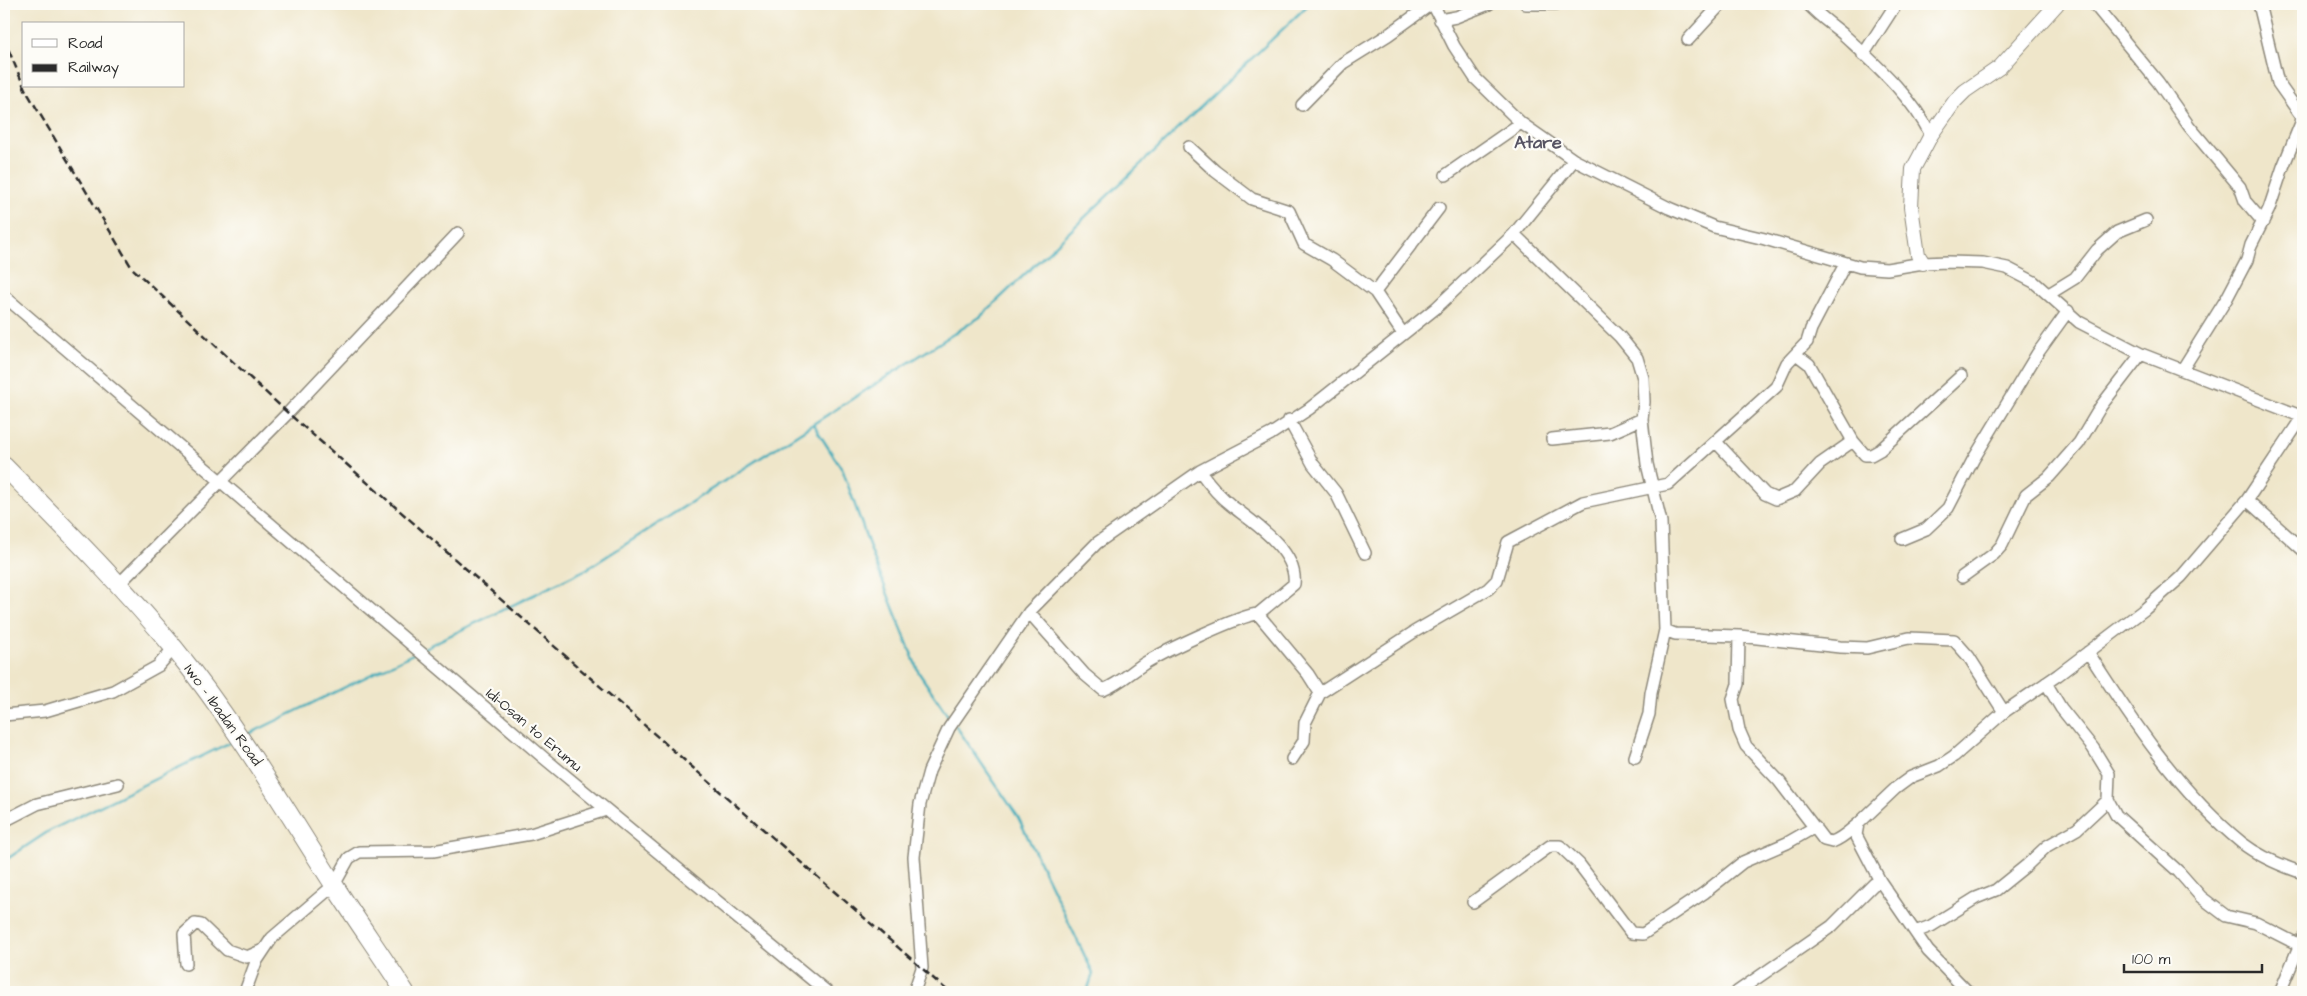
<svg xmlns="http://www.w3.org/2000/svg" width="2307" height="996" font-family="'Architects Daughter',sans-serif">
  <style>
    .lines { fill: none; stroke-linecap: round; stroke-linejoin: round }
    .stream { stroke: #3cabba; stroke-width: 2.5 }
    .minor-casing { stroke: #8d887a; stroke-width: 14 }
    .tertiary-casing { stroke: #8d887a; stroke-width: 16 }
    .primary-casing { stroke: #8d887a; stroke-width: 20 }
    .minor { stroke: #fff; stroke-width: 11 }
    .tertiary { stroke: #fff; stroke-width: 14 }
    .primary { stroke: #fff; stroke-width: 18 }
    .rail { stroke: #2b2b2b; stroke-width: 2.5; stroke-dasharray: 8 4; stroke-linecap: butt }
    .labels { text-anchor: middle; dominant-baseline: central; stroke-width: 4.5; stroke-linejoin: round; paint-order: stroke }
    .street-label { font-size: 15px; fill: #2b2b2b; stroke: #fdfcf7 }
    .quarter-label { font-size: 18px; font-weight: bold; fill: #575464; stroke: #fdfcf7 }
  </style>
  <rect width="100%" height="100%" fill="#fdfcf7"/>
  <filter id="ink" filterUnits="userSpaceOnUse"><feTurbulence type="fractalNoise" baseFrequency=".02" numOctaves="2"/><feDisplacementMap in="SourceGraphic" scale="10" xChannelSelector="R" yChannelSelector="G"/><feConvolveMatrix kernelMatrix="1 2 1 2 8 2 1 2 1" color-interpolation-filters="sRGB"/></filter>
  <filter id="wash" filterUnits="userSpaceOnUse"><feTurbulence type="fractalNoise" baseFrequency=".0096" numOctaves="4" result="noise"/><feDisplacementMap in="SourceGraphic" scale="20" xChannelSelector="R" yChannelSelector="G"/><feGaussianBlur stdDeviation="1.12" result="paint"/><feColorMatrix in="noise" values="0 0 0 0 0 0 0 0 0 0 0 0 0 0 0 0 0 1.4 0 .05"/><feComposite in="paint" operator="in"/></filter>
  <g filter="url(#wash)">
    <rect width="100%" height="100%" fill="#efe6ca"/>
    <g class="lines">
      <path class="stream" d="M 813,424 L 843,471 L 875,562 L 919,673 L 951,720
        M 422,649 L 587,569 L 980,317 L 1309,4
        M 956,726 L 1018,817 L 1093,973 L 1087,992
        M 247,735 L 415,653
        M 4,861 L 49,831 L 235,740"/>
    </g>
  </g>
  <g filter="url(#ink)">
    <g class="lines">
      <defs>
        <path id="minor" d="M 1433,4 L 1454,46 L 1475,78 L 1521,123 L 1574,160 L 1669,208 L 1714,227 L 1765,239 L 1860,267 L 1887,269 L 1923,263 L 1948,262 L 1983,263 L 2007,268 L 2034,282 L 2079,322 L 2141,354 L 2303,417
          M 1526,4 L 1556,4
          M 1808,4 C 1819,16 1831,24 1843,34 C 1876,65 1910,94 1931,135
          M 2094,4 L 2158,82 L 2189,126 L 2240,187 L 2245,201 L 2263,222
          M 1440,20 L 1456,17 L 1489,4
          M 1688,40 L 1721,4
          M 1863,55 L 1896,4
          M 1302,105 L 1343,63 L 1388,35 L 1431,4
          M 1189,147 L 1215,171 L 1252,199 L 1289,211 L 1304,244 L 1332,260 L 1375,292 L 1403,334
          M 1446,175 L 1521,123
          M 1514,234 L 1620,337 L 1637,358 L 1643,378 L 1644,402 L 1642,419 L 1647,464 L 1661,522 L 1665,630 L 1651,693 L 1649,714 L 1635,757
          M 1375,292 L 1439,208
          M 2049,294 L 2075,278 L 2097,250 L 2117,232 L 2146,220
          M 4,296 L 544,758 L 827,992
          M 1796,354 L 1809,364 L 1853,441 L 1865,455 L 1871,455 L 1880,450 L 1961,376
          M 2182,370 L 2227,298 L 2247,260 L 2251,245 L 2269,209 L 2283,167 L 2301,123 L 2302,117 L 2278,83 L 2259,4
          M 1289,420 L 1313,464 L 1336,493 L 1365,553
          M 1552,439 L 1610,433 L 1642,419
          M 1716,442 L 1765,494 L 1776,499 L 1795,491 L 1820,464 L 1853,441
          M 1200,471 C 1209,484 1219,496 1232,506 C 1254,523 1298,551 1294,584 L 1258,614
          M 2247,500 L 2303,550
          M 1902,539 L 1926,529 L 1948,508 L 1973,460 L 2037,354 L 2068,311
          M 1962,577 L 1994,554 L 2002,545 L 2026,495 L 2049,477 L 2079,443 L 2101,406 L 2141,354
          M 118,585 L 288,413 L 458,233
          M 1029,612 L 1084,674 L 1103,690 C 1119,684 1131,672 1145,663 C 1163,652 1240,615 1258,614 L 1308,674 L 1320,693 L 1305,723 L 1304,741 L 1292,759
          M 1665,630 L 1675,634 L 1739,636 L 1840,647 L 1867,648 L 1909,638 L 1954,640 L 1969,657 L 2004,712
          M 1739,636 L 1738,684 L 1733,699 L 1739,730 L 1746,746 L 1779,781 L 1824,840 L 1832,842 C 1843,838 1849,831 1858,824
          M 2088,652 C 2131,719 2179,792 2242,843 C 2260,857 2282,866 2303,873
          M 2046,683 L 2061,708 L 2093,748 L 2109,774 L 2108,800 L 2116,815 L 2179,872 L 2201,897 L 2226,916 L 2256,923 L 2303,947
          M 1320,693 L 1414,632 L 1488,589 L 1497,580 L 1508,542 L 1583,502 L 1668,484 L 1776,387 L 1787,363 L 1807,342 L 1811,329 L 1845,264
          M 4,715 L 45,711 L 113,691 L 158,666 L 174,648
          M 4,821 L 37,804 L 118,784
          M 1880,881 L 1928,951 L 1968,992
          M 1473,902 L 1550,846 L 1560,846 L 1579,864 L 1631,933 L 1643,934 L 1704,893 L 1743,862 L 1787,843 L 1815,827
          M 1915,932 L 1931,926 L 1976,898 L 1996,890 L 2027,865 L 2047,846 L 2077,829 L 2108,800
          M 186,964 L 184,934 L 195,924 L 201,925 L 227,950 L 247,957 L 263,950
          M 245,992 L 256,962 L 272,938 L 334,885 L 349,858 L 359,852 L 433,851 L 531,834 L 606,810
          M 914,992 L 922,968 L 914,857 L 920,804 L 929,771 L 949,728 L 1029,612 L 1097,543 L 1200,471 L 1271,434 L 1309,409 L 1436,308 L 1514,234 L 1574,160
          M 1737,992 L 1832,926 L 1874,884 L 1880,881 L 1856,835 L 1858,824 L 1896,788 L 1911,777 L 1939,766 L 1954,756 L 2004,712 L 2058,675 L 2145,609 L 2181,577 L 2247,500 L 2303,416
          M 2280,992 L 2303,937"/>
        <path id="tertiary" d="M 1923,263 L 1918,255 L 1911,207 L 1913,169 L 1920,156 L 1931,135 L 1955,101 L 1965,91 L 2000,67 L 2057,4"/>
        <path id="primary" d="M 4,466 C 62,525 121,584 174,648 C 235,723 282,804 334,885 C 357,921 382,956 405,992"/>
      </defs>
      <use href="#minor" class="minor-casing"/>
      <use href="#tertiary" class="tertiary-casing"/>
      <use href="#primary" class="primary-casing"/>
      <use href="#minor" class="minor"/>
      <use href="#tertiary" class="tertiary"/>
      <use href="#primary" class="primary"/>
      <path class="rail" d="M 4,39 L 25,89 L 132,268 L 288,413 L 949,992"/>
    </g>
  </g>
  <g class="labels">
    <g class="street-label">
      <text transform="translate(223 715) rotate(54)">Iwo - Ibadan Road</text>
      <text transform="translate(534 730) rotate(40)">Idi-Osan to Erumu</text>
    </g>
    <g class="quarter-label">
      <text x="1538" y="142">Atare</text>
    </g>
  </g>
  <rect width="2307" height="996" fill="none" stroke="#fdfcf7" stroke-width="20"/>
  <rect x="22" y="22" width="162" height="65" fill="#fdfcf7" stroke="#a9a8a5"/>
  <rect x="32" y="39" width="25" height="8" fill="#ffffff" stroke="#a9a8a5"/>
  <text x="68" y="48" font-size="15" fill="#2b2b2b">Road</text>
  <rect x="32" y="64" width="25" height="8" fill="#2b2b2b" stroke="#a9a8a5"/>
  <text x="68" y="72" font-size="15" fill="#2b2b2b">Railway</text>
  <path d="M2124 964v8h138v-8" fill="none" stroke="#2b2b2b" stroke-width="2.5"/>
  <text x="2132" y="964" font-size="15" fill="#2b2b2b" stroke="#fdfcf7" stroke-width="4" paint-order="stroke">100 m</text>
</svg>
